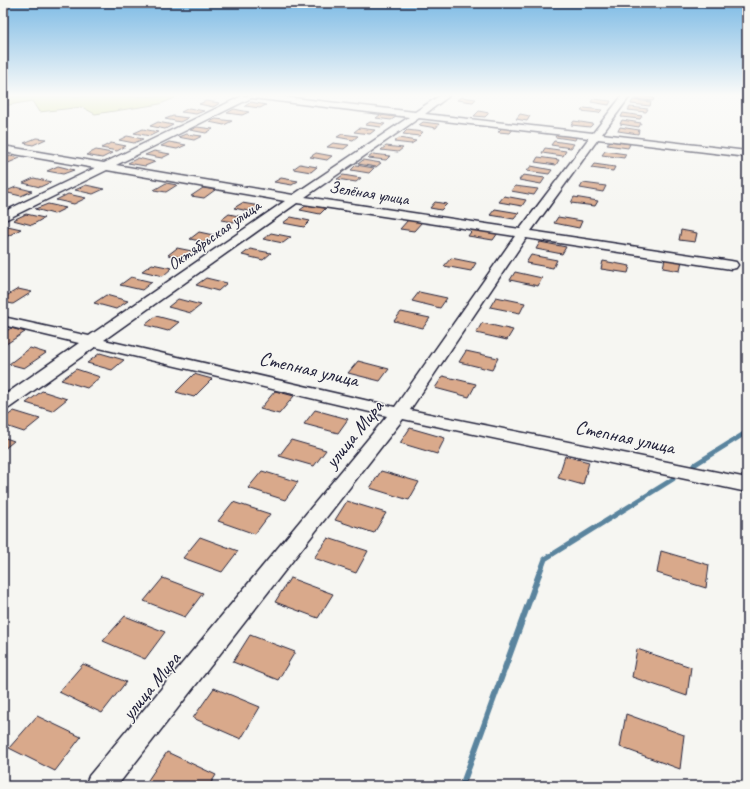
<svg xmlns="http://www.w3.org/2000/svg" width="750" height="789" font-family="Caveat,sans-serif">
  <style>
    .green { fill: #d4e194; stroke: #7b8268 }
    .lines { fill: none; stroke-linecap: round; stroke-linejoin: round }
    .stream-far1 { stroke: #5a849e; stroke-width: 5 }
    .stream { stroke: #5a849e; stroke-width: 6 }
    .building { fill: #d9a98b; stroke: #22223b }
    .minor-casing { stroke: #22223b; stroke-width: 3 }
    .minor { fill: #f6f6f2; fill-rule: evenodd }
    .labels { text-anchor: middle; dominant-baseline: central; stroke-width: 3; stroke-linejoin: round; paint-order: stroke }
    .far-street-label { font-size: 17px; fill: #22223b; stroke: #f6f6f2 }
    .street-label { font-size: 20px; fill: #22223b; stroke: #f6f6f2 }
  </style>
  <rect width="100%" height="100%" fill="#f6f6f2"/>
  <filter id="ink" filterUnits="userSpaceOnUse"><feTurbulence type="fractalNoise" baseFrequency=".025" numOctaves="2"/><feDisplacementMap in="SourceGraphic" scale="8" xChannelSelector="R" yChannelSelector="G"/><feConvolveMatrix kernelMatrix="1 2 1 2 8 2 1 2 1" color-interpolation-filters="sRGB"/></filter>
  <g filter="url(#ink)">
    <path class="green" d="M 7,96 L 173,96 L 175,98 L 160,104 L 95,114 L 82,107 L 39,112 L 32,101 L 3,106 L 3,97 Z"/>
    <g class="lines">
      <path class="stream-far1" d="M 694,465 L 747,432
        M 539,575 L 545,559 L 673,479"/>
      <path class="stream" d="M 462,786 L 539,574"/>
    </g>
    <path class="building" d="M 636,96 L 642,96 L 654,98 L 653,101 L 635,99 Z
      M 461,97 L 476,99 L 473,102 L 457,100 Z
      M 593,99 L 611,101 L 609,105 L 591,102 Z
      M 633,100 L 651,102 L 650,106 L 631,104 Z
      M 206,101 L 220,103 L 213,107 L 199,104 Z
      M 251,102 L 266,105 L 260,108 L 245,106 Z
      M 630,107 L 648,109 L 646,112 L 628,110 Z
      M 189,108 L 204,111 L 196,114 L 181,112 Z
      M 584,108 L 602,110 L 599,113 L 581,111 Z
      M 234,109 L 249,112 L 242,115 L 227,113 Z
      M 479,111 L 489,113 L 485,117 L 474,116 Z
      M 623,113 L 642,116 L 640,119 L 621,117 Z
      M 520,114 L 530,116 L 527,121 L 516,119 Z
      M 380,115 L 396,117 L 391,120 L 376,118 Z
      M 173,116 L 188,118 L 180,122 L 165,119 Z
      M 216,119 L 232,121 L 224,125 L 209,122 Z
      M 622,120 L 641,123 L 639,127 L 620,124 Z
      M 574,121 L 593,124 L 590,127 L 571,125 Z
      M 158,122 L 173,125 L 165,129 L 150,126 Z
      M 370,122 L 385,124 L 381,127 L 365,125 Z
      M 423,122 L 439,124 L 436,128 L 419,125 Z
      M 197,127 L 213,129 L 206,133 L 190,130 Z
      M 503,127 L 514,128 L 510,133 L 498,132 Z
      M 620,127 L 639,130 L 638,134 L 618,131 Z
      M 359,128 L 375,130 L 370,134 L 354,132 Z
      M 143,129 L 158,132 L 150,136 L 134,133 Z
      M 407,130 L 423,132 L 419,136 L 403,134 Z
      M 558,133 L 577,136 L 575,140 L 555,137 Z
      M 186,134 L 202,136 L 194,140 L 178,137 Z
      M 342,134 L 358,136 L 353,140 L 337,137 Z
      M 127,136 L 143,139 L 134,143 L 119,140 Z
      M 36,138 L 46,139 L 33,145 L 24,143 Z
      M 399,138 L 416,141 L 411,144 L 394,142 Z
      M 554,141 L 574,144 L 571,148 L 551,145 Z
      M 610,141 L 630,144 L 628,148 L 607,145 Z
      M 169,142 L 186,145 L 177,149 L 161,146 Z
      M 111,143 L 126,146 L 117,151 L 101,148 Z
      M 333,143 L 349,145 L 344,149 L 327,147 Z
      M 386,146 L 403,148 L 398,152 L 381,150 Z
      M 545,148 L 566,151 L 563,156 L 542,153 Z
      M 96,150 L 112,153 L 102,158 L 86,155 Z
      M 154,151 L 170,154 L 162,158 L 145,155 Z
      M 605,151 L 626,154 L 624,158 L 602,155 Z
      M 316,153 L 332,156 L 327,160 L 310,157 Z
      M 373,154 L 390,156 L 386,160 L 368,158 Z
      M 10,156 L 20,158 L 6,164 L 3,164 L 3,159 Z
      M 538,157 L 559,160 L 556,165 L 535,162 Z
      M 138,158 L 155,162 L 145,166 L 128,163 Z
      M 363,160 L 381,163 L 376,167 L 358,164 Z
      M 300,164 L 317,167 L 311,172 L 293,169 Z
      M 594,164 L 615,167 L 613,171 L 591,168 Z
      M 356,165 L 374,168 L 369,173 L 351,170 Z
      M 58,166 L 74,170 L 63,174 L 47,171 Z
      M 531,166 L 552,170 L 549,174 L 527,171 Z
      M 343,175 L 361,178 L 356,182 L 337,179 Z
      M 523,175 L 545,178 L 541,184 L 519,180 Z
      M 34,178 L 51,182 L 40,187 L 23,183 Z
      M 281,178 L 298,181 L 292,185 L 274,182 Z
      M 166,183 L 177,185 L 166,192 L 154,190 Z
      M 583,183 L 606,186 L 603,192 L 580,188 Z
      M 86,185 L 104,189 L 93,194 L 75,190 Z
      M 515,186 L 538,189 L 534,195 L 511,191 Z
      M 16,187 L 32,191 L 21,196 L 4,192 Z
      M 203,188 L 215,190 L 204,198 L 191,196 Z
      M 68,194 L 86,198 L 74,204 L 56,200 Z
      M 504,196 L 526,200 L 522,206 L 499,202 Z
      M 574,197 L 598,201 L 595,206 L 571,203 Z
      M 435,202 L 447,204 L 441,210 L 430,208 Z
      M 242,203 L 260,206 L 253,212 L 234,208 Z
      M 48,204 L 66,208 L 54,214 L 35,209 Z
      M 307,205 L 326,208 L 320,214 L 300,210 Z
      M 495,209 L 519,213 L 514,219 L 490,215 Z
      M 26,214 L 44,218 L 32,225 L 13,220 Z
      M 229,214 L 248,218 L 240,223 L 221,220 Z
      M 291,217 L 310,221 L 304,227 L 283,223 Z
      M 558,217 L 582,221 L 579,228 L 554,223 Z
      M 408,220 L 422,222 L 414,231 L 400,229 Z
      M 3,225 L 21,229 L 8,236 L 3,235 Z
      M 473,229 L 498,233 L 493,240 L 468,236 Z
      M 681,230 L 697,233 L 695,242 L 679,240 Z
      M 199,232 L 218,236 L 210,243 L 190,239 Z
      M 271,233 L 291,237 L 283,243 L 263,239 Z
      M 540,242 L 566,247 L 562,254 L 536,249 Z
      M 177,248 L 197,252 L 188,259 L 168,255 Z
      M 250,249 L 271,253 L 263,260 L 242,255 Z
      M 531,255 L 557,260 L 553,268 L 526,263 Z
      M 451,258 L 476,263 L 471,271 L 444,266 Z
      M 665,258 L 682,260 L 680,271 L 663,268 Z
      M 603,261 L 630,266 L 628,273 L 601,269 Z
      M 152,264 L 172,268 L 163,276 L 142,271 Z
      M 515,272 L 542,278 L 538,286 L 510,280 Z
      M 131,277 L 152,282 L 142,290 L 120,285 Z
      M 206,278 L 227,283 L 218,291 L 196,285 Z
      M 18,289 L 32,292 L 13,304 L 3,302 L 3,298 Z
      M 419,292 L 447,298 L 440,308 L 412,301 Z
      M 106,295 L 128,301 L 116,309 L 94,303 Z
      M 496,297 L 525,303 L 520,313 L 490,307 Z
      M 178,299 L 201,305 L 191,313 L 168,307 Z
      M 401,312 L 430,318 L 423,328 L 394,321 Z
      M 156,316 L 179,322 L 168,331 L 145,325 Z
      M 482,323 L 513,330 L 507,340 L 476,333 Z
      M 11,328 L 25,332 L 3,346 L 3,333 Z
      M 30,348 L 46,353 L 24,368 L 9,364 Z
      M 466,351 L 498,358 L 492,370 L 459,362 Z
      M 100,353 L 124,360 L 112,370 L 87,363 Z
      M 358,361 L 389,369 L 380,381 L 348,373 Z
      M 76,369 L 100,377 L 87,388 L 61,380 Z
      M 194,374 L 212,379 L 194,397 L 176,392 Z
      M 443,376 L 476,384 L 469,397 L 435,388 Z
      M 42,391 L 67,399 L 52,411 L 26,403 Z
      M 275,391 L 294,396 L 279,414 L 260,409 Z
      M 315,410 L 348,419 L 338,433 L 304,424 Z
      M 14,411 L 40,419 L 24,432 L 3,425 L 3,419 Z
      M 410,428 L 445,438 L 437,454 L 400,443 Z
      M 3,437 L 14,441 L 3,450 Z
      M 291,440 L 326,450 L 314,466 L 279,456 Z
      M 565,456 L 589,462 L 583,485 L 558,478 Z
      M 262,471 L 298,482 L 285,500 L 248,488 Z
      M 381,471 L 419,482 L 409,500 L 370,488 Z
      M 347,501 L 386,513 L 374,533 L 335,520 Z
      M 233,502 L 270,514 L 255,534 L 218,521 Z
      M 200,537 L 238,551 L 222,572 L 183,558 Z
      M 328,538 L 368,551 L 356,573 L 314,558 Z
      M 661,551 L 709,565 L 706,588 L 657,573 Z
      M 163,578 L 203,593 L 185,617 L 144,601 Z
      M 290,578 L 333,594 L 318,618 L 275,602 Z
      M 125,616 L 165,632 L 145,659 L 103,641 Z
      M 250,635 L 295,652 L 278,680 L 233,662 Z
      M 637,649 L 691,667 L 687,696 L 632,677 Z
      M 83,664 L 126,682 L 102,713 L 59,692 Z
      M 214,688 L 260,707 L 241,739 L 193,718 Z
      M 626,714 L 684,735 L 680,769 L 620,747 Z
      M 37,716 L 81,737 L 55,771 L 9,748 Z
      M 167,752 L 216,775 L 209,786 L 144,786 Z"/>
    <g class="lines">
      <defs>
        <path id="minor" d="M 242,96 L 276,96 L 415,112 L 439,96 L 449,96 L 425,114 L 593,133 L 622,96 L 630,96 L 602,134 L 747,151 L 747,157 L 598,139 L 531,231 L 731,261 L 736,262 L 738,265 L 736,268 L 731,269 L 526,238 L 410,410 L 747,478 L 747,492 L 403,419 L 117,786 L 85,786 L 89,776 L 387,416 L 95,347 L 9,408 L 3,409 L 3,396 L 79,343 L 3,325 L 3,317 L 89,336 L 285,201 L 107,170 L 3,221 L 3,212 L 95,168 L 3,152 L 3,146 L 104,163 ZM 251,98 L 252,98 L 409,117 L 293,195 L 116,165 ZM 419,118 L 589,138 L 520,229 L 305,197 ZM 297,203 L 515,236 L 395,407 L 104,340 Z"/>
      </defs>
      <use href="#minor" class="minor-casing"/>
      <use href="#minor" class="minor"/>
    </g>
  </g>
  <linearGradient id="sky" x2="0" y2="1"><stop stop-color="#7ebbe5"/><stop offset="0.46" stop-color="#fbfbf9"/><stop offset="1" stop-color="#fbfbf9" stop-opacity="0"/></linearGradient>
  <rect width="750" height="207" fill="url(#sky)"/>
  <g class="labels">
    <g class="far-street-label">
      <text transform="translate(369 193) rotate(9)">Зелёная улица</text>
      <text transform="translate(214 235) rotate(-35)">Октябрьская улица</text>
    </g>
    <g class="street-label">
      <text transform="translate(309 369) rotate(13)">Степная улица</text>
      <text transform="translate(354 434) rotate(-51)">улица Мира</text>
      <text transform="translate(625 437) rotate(12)">Степная улица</text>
      <text transform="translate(151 686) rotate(-51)">улица Мира</text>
    </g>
  </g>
  <rect width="750" height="789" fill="none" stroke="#f6f6f2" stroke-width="16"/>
  <rect x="8" y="8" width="734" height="773" fill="none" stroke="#22223b" stroke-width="1.5" filter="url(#ink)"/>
</svg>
